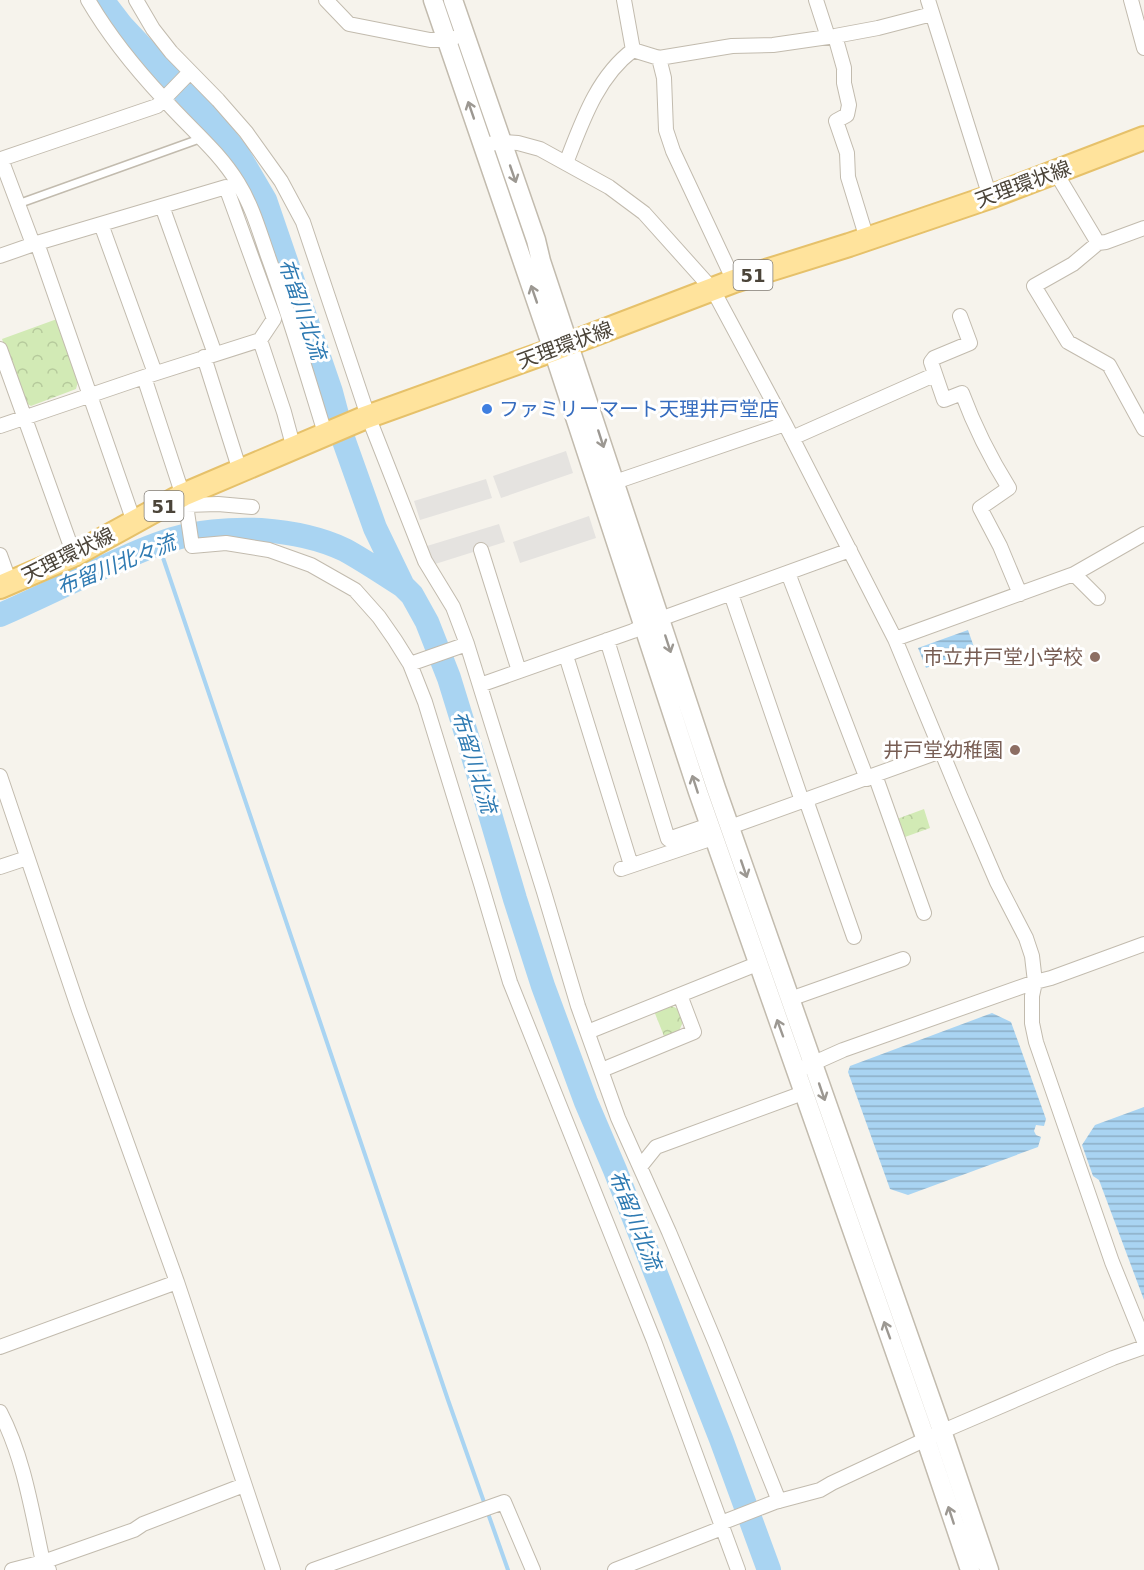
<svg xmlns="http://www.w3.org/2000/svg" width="1144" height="1570" font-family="'DejaVu Sans','Noto Sans JP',sans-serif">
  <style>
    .park { fill: url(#park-crowns) }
    .parking { fill: #e5e3e0 }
    .water { fill: url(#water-rules) }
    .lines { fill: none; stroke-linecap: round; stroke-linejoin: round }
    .stream { stroke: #a9d4f2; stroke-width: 4 }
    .river { stroke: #a9d4f2; stroke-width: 24 }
    .service-casing { stroke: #c2bbae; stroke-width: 10 }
    .minor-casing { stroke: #c2bbae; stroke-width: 16 }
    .tertiary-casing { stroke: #c2bbae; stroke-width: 21 }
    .primary-casing { stroke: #e6c16a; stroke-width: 26 }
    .service { stroke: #fff; stroke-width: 7 }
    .minor { stroke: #fff; stroke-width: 14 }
    .tertiary { stroke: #fff; stroke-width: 18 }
    .primary { stroke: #ffe39c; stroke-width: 22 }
    .oneway { stroke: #9c9892 }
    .shop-dot { fill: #3f7fe0; stroke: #fff; stroke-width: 2 }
    .education-dot { fill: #8d6e63; stroke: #fff; stroke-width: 2 }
    .labels { text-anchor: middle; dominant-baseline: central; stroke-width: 6; stroke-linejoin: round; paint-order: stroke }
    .shield { fill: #fff; stroke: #817c74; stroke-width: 1.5 }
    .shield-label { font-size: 18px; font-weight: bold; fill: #4b4439 }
    .street-label { font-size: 20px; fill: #4b4439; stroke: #fff }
    .shop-label { font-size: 20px; fill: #366cbe; stroke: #fff; text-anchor: start }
    .education-label { font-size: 20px; fill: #785e54; stroke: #fff; text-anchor: end }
    .water-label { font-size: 21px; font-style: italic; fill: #2e7ab2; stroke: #fff }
  </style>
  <defs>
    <pattern id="park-crowns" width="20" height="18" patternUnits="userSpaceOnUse" patternTransform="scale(1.5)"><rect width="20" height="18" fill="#d2eab5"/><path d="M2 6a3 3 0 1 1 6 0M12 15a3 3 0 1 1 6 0" fill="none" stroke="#b6ca9c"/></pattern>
    <pattern id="water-rules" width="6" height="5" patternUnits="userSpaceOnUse" patternTransform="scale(1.5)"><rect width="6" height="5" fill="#a9d4f2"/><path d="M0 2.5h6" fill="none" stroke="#8caec5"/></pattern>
  </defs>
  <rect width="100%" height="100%" fill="#f6f3ec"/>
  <path class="park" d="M 57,319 L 78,382 L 76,389 L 31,406 L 24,402 L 2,339 Z
    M 924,809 L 930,828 L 905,837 L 897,819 Z
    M 668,1004 L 678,1009 L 683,1022 L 679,1031 L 664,1036 L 654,1011 Z"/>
  <path class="parking" d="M 566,451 L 573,473 L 501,498 L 493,476 Z
    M 486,479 L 492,498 L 420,520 L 414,501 Z
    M 589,516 L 596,538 L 520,563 L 513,542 Z
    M 499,524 L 505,542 L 432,565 L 427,546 Z"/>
  <path class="water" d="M 968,630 L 975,650 L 926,668 L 918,648 Z
    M 992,1013 L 1011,1022 L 1046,1119 L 1044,1126 L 1036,1125 L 1034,1131 L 1036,1135 L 1041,1137 L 1038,1147 L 908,1195 L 890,1189 L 848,1072 L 850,1066 Z
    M 1144,1107 L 1144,1300 L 1099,1180 L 1093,1176 L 1082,1145 L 1095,1125 Z"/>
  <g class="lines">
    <path class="stream" d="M 158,543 L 448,1400 L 508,1570"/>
    <path class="river" d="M 102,0 L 122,26 L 217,127 L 238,154 L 265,200 L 331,392 L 344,441 L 375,528 L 403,586 L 412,595 L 427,622 L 449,678 L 470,746 L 515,899 L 543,986 L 586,1102 L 615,1170 L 721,1439 L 769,1570
      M 0,615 C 42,597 82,576 124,558 C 144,549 163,541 184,536 C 210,530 235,529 261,530 C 289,532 320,538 345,550 C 365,561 384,574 403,586"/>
    <defs>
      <path id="service" d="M 18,204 L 202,138"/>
      <path id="minor" d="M 88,0 C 109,36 135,68 163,98 C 188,127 218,150 238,183 C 253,207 260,234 269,259 C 290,317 307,375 325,433
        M 136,0 L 153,29 L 171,52 L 218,100 L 246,132 L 281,181 L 303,222 L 368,416 L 425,561 L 453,607 L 467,644 L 544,892 L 578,1006 L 618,1118 L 669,1232 L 716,1344 L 779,1501
        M 326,0 L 349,24 L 430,40 L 448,40 L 454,38
        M 624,0 L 633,50
        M 816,0 L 828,37
        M 928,0 L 990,197
        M 1131,0 L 1144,48
        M 835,36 L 844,68 L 844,83 L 849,105 L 847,115 L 836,121 L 847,153 L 848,177 L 867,239
        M 633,50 L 659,58 L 732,46 L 773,45 L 835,36 L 878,28 L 932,14
        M 659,58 L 664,78 L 666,130 L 673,151 L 734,281
        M 483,145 L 502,142 L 518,143 L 540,149 L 609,187 L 644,213 L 713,290 L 785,424 L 895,639 L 960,796 L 997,882 L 1026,938 L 1032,956 L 1035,982 L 1032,996 L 1032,1023 L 1036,1042 L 1112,1262 L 1144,1341
        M 566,163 C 582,122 597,77 633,50
        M 1056,173 L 1098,243 L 1106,242 L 1144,228
        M 162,206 L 215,354
        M 101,224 L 155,373
        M 37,243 L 134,522
        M 1098,243 L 1073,264 L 1034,286 L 1068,342 L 1109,365 L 1144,429
        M 33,244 L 1,159 L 157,106 L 190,72
        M 0,256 L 37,243 L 226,187 L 274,319 L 260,340 L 144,377 L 0,426
        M 960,316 L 970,343 L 934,358 L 931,362 L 944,400 L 962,393 C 975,428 989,456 1009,488 L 980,508 L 1000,546 L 1020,594
        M 260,340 L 284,412 L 294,449
        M 0,349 L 74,555
        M 204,357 L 240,471
        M 144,377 L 186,505 L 192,546 L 226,543 L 269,550 L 311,565 L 355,590 L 379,617 L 395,640 L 410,664 L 425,702 L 481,884 L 510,982 L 654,1341 L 738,1570
        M 792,438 L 934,375
        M 615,482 L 785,424
        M 186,505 L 218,504 L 252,507
        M 481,550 L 519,671
        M 0,555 L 10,583
        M 788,573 L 867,779
        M 1074,574 L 1144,534
        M 731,594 L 802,801
        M 895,639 L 1074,574 L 1098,598
        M 607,640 L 668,839 L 709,825
        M 568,662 L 631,865
        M 410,664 L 467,644
        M 480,685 L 633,631 L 660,619 L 850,550
        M 875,775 L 924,913
        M 0,776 L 79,1010 L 177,1282 L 273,1570
        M 806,800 L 854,937
        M 730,827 L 941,751
        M 0,867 L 27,858
        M 621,869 L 713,838
        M 790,999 L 903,959
        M 595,1029 L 757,964
        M 609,1067 L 694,1032 L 680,995
        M 805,1067 L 843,1050 L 1035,982 L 1051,978 L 1144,944
        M 640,1167 L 656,1147 L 803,1093
        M 0,1347 L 177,1282
        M 0,1412 C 24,1458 32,1512 43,1562 L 49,1570
        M 721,1523 L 775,1502 L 820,1490 L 832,1483 L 950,1428 L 1113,1358 L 1144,1347
        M 12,1570 L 43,1562 L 134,1530 L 143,1524 L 244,1485
        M 313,1570 L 504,1502 L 533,1570
        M 615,1570 L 722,1528"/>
      <path id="tertiary" d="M 433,0 L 553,350 L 698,792 L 926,1440 L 970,1570
        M 453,0 L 536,240 L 541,261 L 716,788 L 940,1425 L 989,1570"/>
      <path id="primary" d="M 0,587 L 74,555 L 183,495 L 364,418 L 553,350 L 734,281 L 849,245 L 990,197 L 1144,138"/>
    </defs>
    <use href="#service" class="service-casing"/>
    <use href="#minor" class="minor-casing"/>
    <use href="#tertiary" class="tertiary-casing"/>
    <use href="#primary" class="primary-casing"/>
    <use href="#service" class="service"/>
    <use href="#minor" class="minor"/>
    <use href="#tertiary" class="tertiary"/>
    <use href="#primary" class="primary"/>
  </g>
  <defs><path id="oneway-shaft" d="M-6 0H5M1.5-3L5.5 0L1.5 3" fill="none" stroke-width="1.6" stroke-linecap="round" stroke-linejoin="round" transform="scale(1.5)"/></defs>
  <g class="oneway">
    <use href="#oneway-shaft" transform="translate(471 110) rotate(-109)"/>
    <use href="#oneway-shaft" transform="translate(513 174) rotate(71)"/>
    <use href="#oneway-shaft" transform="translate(534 294) rotate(-109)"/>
    <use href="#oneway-shaft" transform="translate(601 439) rotate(72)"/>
    <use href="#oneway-shaft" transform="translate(668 644) rotate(72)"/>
    <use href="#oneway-shaft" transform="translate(695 784) rotate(-108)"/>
    <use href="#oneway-shaft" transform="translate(744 869) rotate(71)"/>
    <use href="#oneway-shaft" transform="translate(780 1028) rotate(-110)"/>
    <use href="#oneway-shaft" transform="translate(822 1092) rotate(71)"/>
    <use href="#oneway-shaft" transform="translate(887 1330) rotate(-110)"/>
    <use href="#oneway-shaft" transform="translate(951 1515) rotate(-108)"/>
  </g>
  <circle class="shop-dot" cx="487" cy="409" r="6"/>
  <g class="education-dot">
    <circle cx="1095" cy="657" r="6"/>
    <circle cx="1015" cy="750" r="6"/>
  </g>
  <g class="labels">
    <g class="shield">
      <rect x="733.5" y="260" width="39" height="30" rx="4.5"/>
      <rect x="144.5" y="491" width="39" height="30" rx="4.5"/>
    </g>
    <g class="shield-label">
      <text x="753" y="275">51</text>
      <text x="164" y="506">51</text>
    </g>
    <g class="street-label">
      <text transform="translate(1023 184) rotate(-20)">天理環状線</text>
      <text transform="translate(565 345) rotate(-20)">天理環状線</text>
      <text transform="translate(68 555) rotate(-26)">天理環状線</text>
    </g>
    <g class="shop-label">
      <text x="499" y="409">ファミリーマート天理井戸堂店</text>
    </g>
    <g class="education-label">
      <text x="1083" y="657">市立井戸堂小学校</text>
      <text x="1003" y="750">井戸堂幼稚園</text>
    </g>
    <g class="water-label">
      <text transform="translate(302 309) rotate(71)">布留川北流</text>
      <text transform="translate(116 565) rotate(-22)">布留川北々流</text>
      <text transform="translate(474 762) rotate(73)">布留川北流</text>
      <text transform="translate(635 1220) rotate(68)">布留川北流</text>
    </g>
  </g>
</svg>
